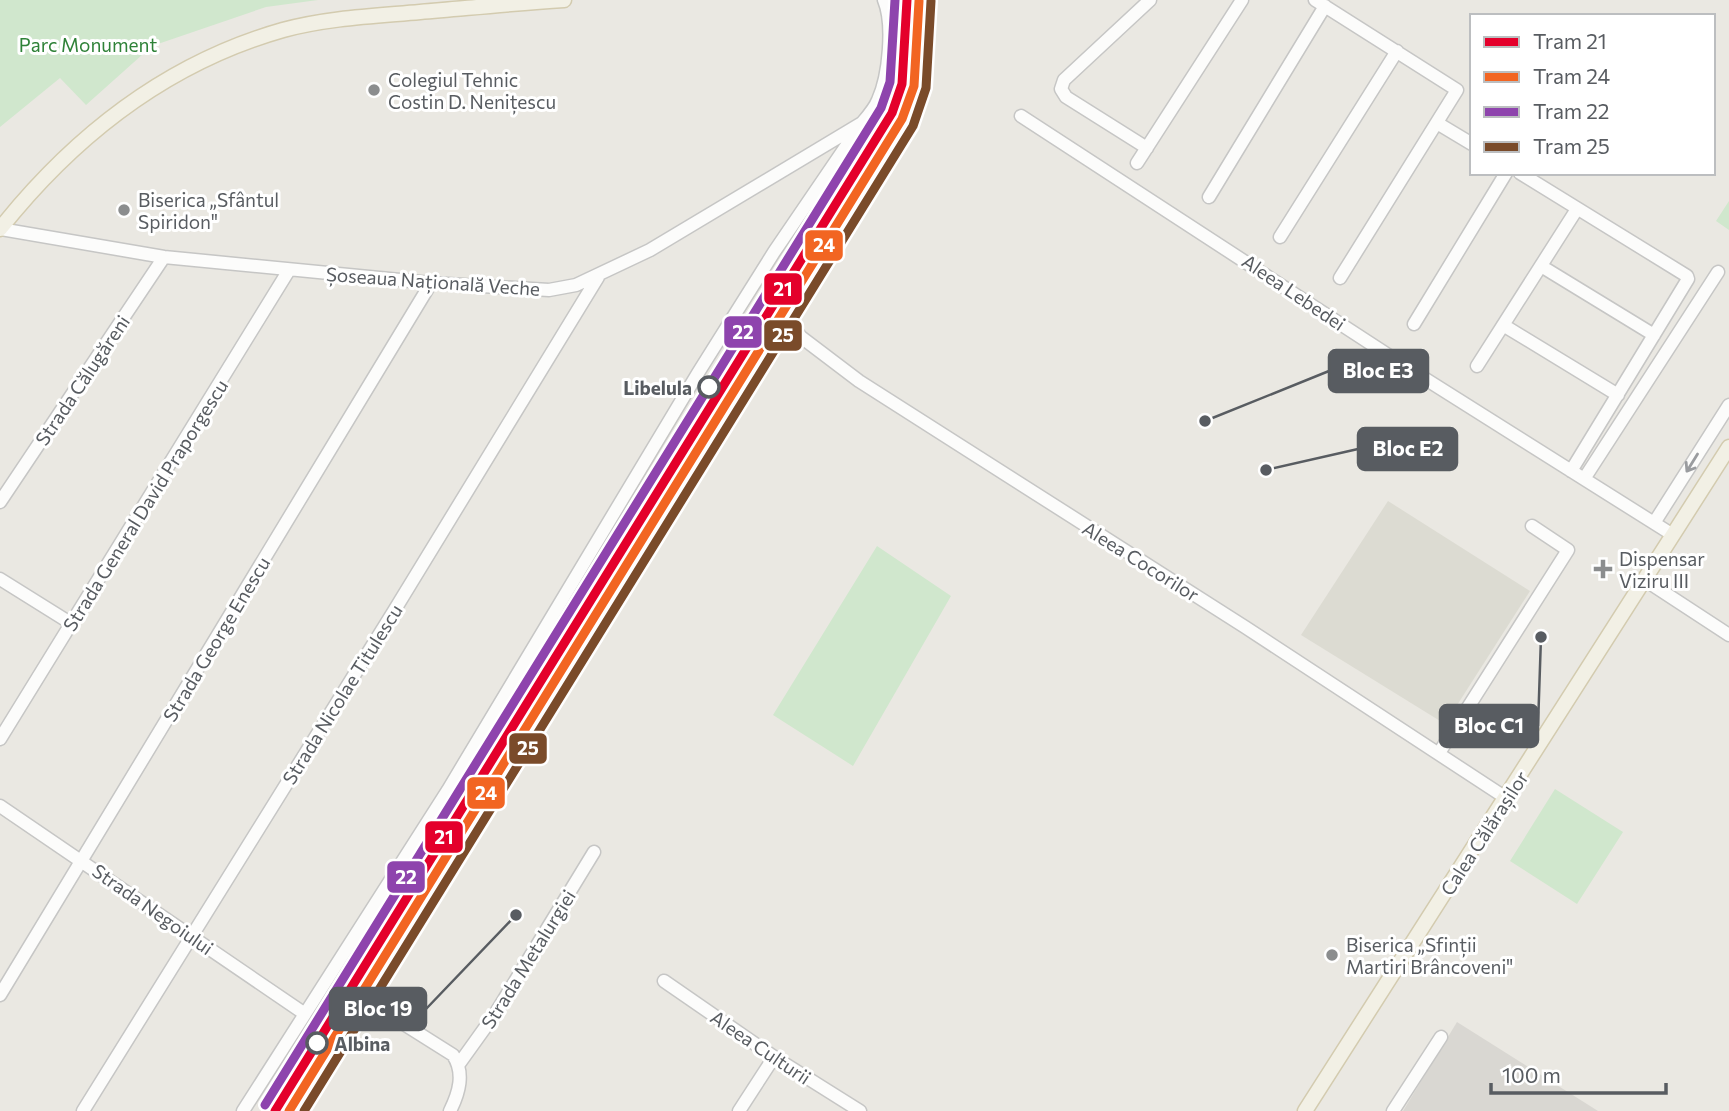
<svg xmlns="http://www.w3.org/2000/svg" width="1729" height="1111" font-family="Commissioner,sans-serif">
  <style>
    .industrial { fill: #d9d7d2 }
    .education { fill: #dcdbd2 }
    .green { fill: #d0e7cd }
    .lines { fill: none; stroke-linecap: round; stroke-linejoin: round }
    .minor-casing { stroke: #c6c6c5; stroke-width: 15 }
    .major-casing { stroke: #d3cbaf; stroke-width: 17 }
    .minor { stroke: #fcfcfb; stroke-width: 12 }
    .major { stroke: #f2f0e5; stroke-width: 14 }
    .tram-1-casing { stroke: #fff; stroke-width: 14 }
    .tram-2-casing { stroke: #fff; stroke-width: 14 }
    .tram-3-casing { stroke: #fff; stroke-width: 14 }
    .tram-4-casing { stroke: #fff; stroke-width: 14 }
    .tram-1 { stroke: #e4002b; stroke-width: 9 }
    .tram-2 { stroke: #f26522; stroke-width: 9 }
    .tram-3 { stroke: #8e44ad; stroke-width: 9 }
    .tram-4 { stroke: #7a4b2a; stroke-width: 9 }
    .oneway { stroke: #9a9c9f }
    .poi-dot { fill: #8b8d8e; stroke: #fff; stroke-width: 2.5 }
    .stop-dot { fill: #fff; stroke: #585c61; stroke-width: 3.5 }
    .labels { text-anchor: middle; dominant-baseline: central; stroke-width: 6; stroke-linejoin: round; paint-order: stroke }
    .park-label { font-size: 19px; fill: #2f8238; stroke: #fff }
    .poi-label { font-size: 19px; fill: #585c61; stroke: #fff; text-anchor: start }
    .street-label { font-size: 19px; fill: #585c61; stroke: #fff }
    .stop-label { font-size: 19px; font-weight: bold; fill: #585c61; stroke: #fff; text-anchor: end }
    .leader { fill: none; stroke: #585c61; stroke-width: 2.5 }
    .callout-dot { fill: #585c61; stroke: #fff; stroke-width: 2.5 }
    .callout { fill: #585c61; stroke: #585c61; stroke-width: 2.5 }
    .callout-label { font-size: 21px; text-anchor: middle; font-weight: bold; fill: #fff }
    .line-badge { stroke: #fff; stroke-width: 2.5 }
    .badge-label { font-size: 19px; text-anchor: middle; font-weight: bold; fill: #fff }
  </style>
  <rect width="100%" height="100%" fill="#eae8e2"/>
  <path class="industrial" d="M 1457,1022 L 1598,1111 L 1403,1111 Z"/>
  <path class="education" d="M 1388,501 L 1530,591 L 1445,724 L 1301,635 Z"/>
  <path class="green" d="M 0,0 L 318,0 L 266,7 L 152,46 L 86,105 L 60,78 L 0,127 Z
    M 1729,201 L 1729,230 L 1716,221 Z
    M 877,546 L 951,596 L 853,766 L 773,715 Z
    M 1555,789 L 1623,832 L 1577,904 L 1510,861 Z"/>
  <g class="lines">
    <defs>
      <path id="minor" d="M 1315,0 L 1457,90 L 1340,278
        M 1021,116 L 1408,368 L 1673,535
        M 1437,123 L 1472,144
        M 1147,148 L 1066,97 L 1061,89 L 1064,80 L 1150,0
        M 1137,163 L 1242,0
        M 1520,173 L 1687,276 L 1688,279 L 1571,471
        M 1209,197 L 1325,6
        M 0,229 L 164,257 L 431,283 L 549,290 L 576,285 L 650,250 L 862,123 C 868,116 875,108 878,100 C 889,76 894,24 884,0
        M 1280,237 L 1397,51
        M 1541,266 L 1654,335
        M 783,314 L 801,337 L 859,381 L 1245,627 L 1506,798
        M 1414,324 L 1506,173
        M 1503,325 L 1618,395
        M 1477,366 L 1577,209
        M 1584,479 L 1718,272
        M 0,502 L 164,257
        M 1654,523 L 1729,405
        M 0,579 L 72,624
        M 1645,580 L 1729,635
        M 0,739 L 289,270
        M 1439,753 L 1568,550 L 1532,526
        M 0,806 L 305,1014
        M 664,981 L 774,1057 L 860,1111
        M 0,995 L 431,283
        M 361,997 L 453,1055 C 465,1073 459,1093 450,1111
        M 459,1064 L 497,1011 L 594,852
        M 83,1111 L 394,611 L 598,277
        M 243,1111 L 448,790 L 698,373 L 774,252 L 862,123
        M 289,1111 L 687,471 L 900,118 C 915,80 913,40 913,0
        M 739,1111 L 774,1057
        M 1393,1111 L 1441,1037"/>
      <path id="major" d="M 0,229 C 74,136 167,63 283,30 C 327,18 375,16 420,12 C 468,8 516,3 564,0
        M 1305,1111 L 1729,447"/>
    </defs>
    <use href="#minor" class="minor-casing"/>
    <use href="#major" class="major-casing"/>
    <use href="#minor" class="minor"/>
    <use href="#major" class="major"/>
    <defs>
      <path id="tram-1" d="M 275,1111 L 892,113 L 902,84 L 907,0"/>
      <path id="tram-2" d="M 289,1111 L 902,119 L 914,86 L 919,1"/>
      <path id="tram-3" d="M 265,1105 L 881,108 L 890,82 L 895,0"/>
      <path id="tram-4" d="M 304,1111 L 913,126 L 926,88 L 931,1"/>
    </defs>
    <use href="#tram-1" class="tram-1-casing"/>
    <use href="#tram-2" class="tram-2-casing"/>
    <use href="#tram-3" class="tram-3-casing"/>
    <use href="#tram-4" class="tram-4-casing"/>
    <use href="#tram-1" class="tram-1"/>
    <use href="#tram-2" class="tram-2"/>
    <use href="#tram-3" class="tram-3"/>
    <use href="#tram-4" class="tram-4"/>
  </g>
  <defs><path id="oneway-shaft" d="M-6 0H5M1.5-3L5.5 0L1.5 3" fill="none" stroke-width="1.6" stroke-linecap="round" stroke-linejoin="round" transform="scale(1.75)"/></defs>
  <use class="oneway" href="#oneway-shaft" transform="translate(1692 463) rotate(122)"/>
  <g class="poi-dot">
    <circle cx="374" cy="90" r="7"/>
    <circle cx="124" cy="210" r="7"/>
    <path d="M1599.5 558.5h7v7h7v7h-7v7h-7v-7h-7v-7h7z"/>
    <circle cx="1332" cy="955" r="7"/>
  </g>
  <g class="stop-dot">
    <circle cx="709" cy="387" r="10"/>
    <circle cx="317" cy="1043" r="10"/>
  </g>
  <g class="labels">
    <g class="park-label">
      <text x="88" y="44">Parc Monument</text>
    </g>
    <g class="poi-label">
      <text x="388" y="79">Colegiul Tehnic<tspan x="388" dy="22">Costin D. Nenițescu</tspan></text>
      <text x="138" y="199">Biserica „Sfântul<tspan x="138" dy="22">Spiridon"</tspan></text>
      <text x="1619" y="558">Dispensar<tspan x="1619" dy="22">Viziru III</tspan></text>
      <text x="1346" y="944">Biserica „Sfinții<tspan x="1346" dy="22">Martiri Brâncoveni"</tspan></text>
    </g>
    <g class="street-label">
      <text transform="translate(433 281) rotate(4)">Șoseaua Națională Veche</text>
      <text transform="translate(1294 292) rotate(34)">Aleea Lebedei</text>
      <text transform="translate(82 380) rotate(-56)">Strada Călugăreni</text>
      <text transform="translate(145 505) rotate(-58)">Strada General David Praporgescu</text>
      <text transform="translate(1141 561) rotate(32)">Aleea Cocorilor</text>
      <text transform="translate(216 639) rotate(-59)">Strada George Enescu</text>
      <text transform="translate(342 694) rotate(-58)">Strada Nicolae Titulescu</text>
      <text transform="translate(1484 833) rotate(-57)">Calea Călărașilor</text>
      <text transform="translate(153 909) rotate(35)">Strada Negoiului</text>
      <text transform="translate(528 959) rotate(-58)">Strada Metalurgiei</text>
      <text transform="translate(761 1047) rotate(34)">Aleea Culturii</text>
    </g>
    <g class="stop-label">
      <text x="692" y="387">Libelula</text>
      <text x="334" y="1043" text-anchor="start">Albina</text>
    </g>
  </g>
  <path class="leader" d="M1205 421L1329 371M1266 470L1358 449M1541 637L1538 726M516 915L426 1009"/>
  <g class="callout-dot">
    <circle cx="1205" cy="421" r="7"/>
    <circle cx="1266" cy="470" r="7"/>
    <circle cx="1541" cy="637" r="7"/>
    <circle cx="516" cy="915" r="7"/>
  </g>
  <g class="callout">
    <rect x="1329" y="350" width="99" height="42" rx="7"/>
    <rect x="1358" y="428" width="99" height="42" rx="7"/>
    <rect x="1440" y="705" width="98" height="42" rx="7"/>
    <rect x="330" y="988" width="96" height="42" rx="7"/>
  </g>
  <g class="callout-label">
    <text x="1378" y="378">Bloc E3</text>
    <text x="1408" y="456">Bloc E2</text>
    <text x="1489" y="733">Bloc C1</text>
    <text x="378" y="1016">Bloc 19</text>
  </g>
  <g class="line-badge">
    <rect x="804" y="229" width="40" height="33" rx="7" fill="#f26522"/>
    <rect x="763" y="272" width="40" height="34" rx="7" fill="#e4002b"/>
    <rect x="723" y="315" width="40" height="34" rx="7" fill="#8e44ad"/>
    <rect x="763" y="319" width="40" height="33" rx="7" fill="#7a4b2a"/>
    <rect x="508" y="732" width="40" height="33" rx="7" fill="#7a4b2a"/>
    <rect x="466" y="776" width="40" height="34" rx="7" fill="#f26522"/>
    <rect x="424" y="820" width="40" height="34" rx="7" fill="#e4002b"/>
    <rect x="386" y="860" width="40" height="34" rx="7" fill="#8e44ad"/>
  </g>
  <g class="badge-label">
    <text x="824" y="252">24</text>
    <text x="783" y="296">21</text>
    <text x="743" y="339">22</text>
    <text x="783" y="342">25</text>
    <text x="528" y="755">25</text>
    <text x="486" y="800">24</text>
    <text x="444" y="844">21</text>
    <text x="406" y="884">22</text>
  </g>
  <rect x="1470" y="14" width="245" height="161" fill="#ffffff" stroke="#bcbec0" stroke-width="2"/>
  <rect x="1484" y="37" width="35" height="10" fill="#e4002b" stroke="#bcbec0" stroke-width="2"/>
  <text x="1533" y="49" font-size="21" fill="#585c61">Tram 21</text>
  <rect x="1484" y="72" width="35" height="10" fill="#f26522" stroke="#bcbec0" stroke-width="2"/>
  <text x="1533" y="84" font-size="21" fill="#585c61">Tram 24</text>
  <rect x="1484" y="107" width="35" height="10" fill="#8e44ad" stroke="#bcbec0" stroke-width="2"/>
  <text x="1533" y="119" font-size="21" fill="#585c61">Tram 22</text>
  <rect x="1484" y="142" width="35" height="10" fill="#7a4b2a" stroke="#bcbec0" stroke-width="2"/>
  <text x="1533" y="154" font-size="21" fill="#585c61">Tram 25</text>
  <path d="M1491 1083v10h175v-10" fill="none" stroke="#585c61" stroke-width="3.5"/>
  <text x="1502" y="1083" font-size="21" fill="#585c61" stroke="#ffffff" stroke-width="5" paint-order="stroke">100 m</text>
</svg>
